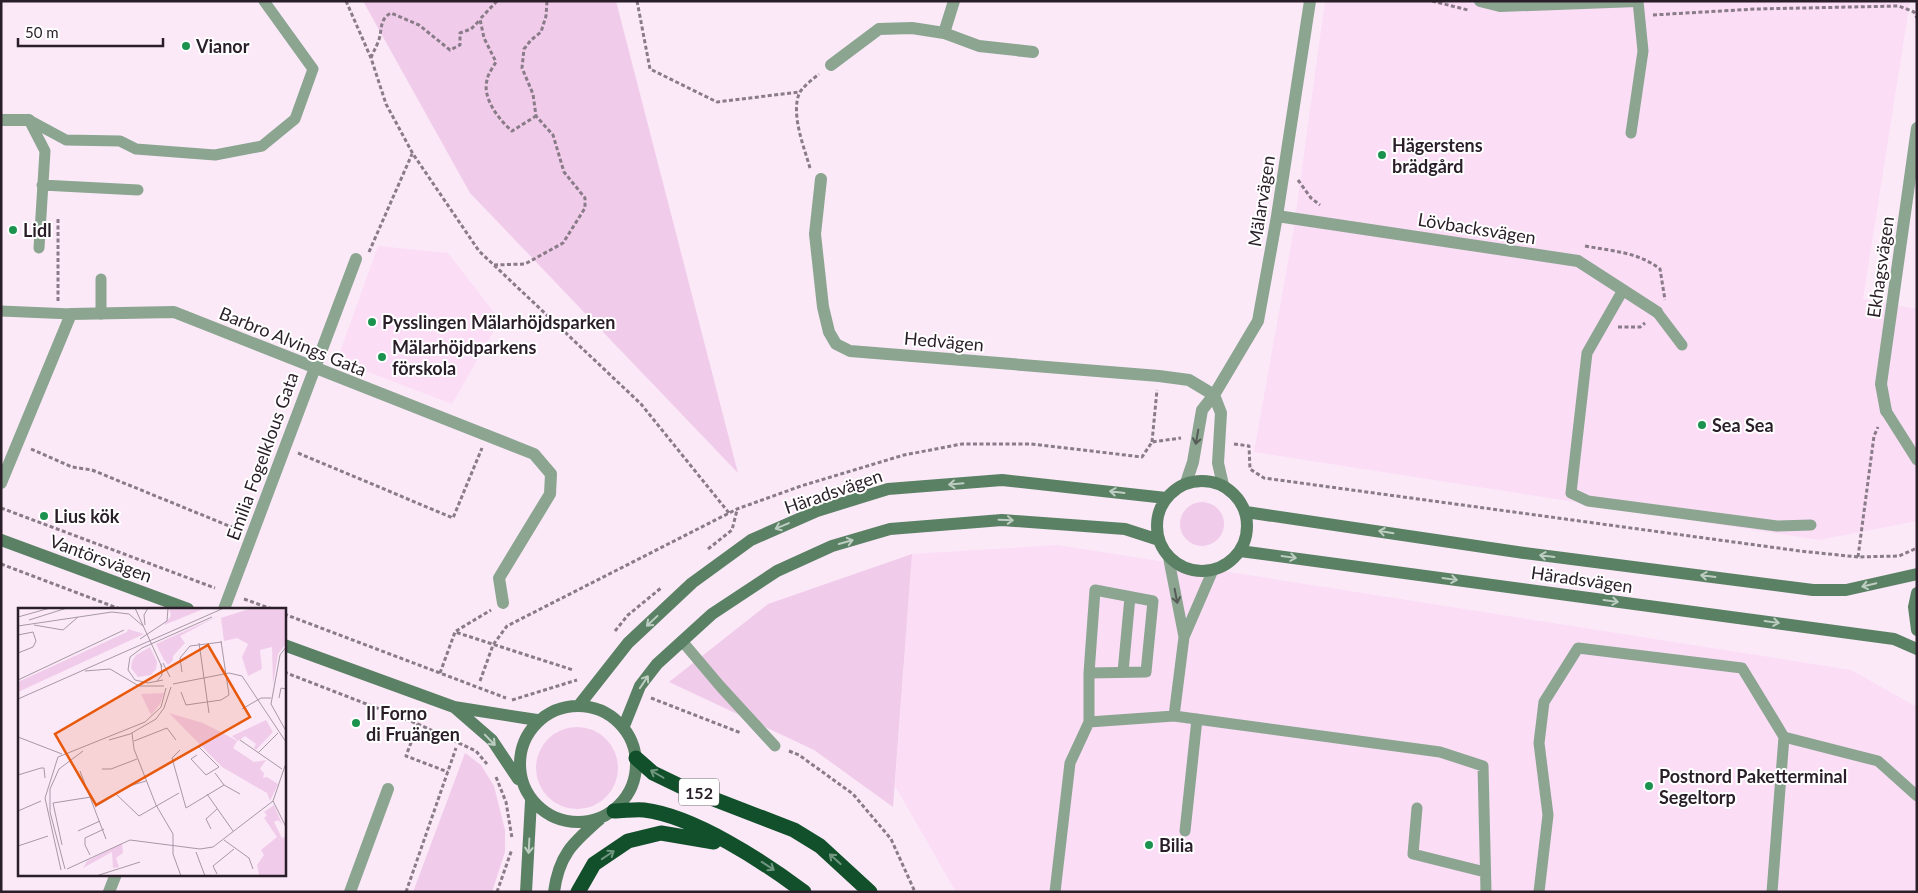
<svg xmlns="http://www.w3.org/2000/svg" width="1918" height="893" font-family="Lato,sans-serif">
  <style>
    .built { fill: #fbddf6 }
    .green { fill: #f0ccea }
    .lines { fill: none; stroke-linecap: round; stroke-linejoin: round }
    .path { stroke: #897b87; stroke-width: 3; stroke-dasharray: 4 2.5; stroke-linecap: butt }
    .lane { stroke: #8ba591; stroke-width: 11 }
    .street { stroke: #8ba591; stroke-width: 12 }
    .secondary { stroke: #5b8165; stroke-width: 12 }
    .highway { stroke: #12502b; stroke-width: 15 }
    .oneway { stroke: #565b57 }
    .oneway2 { stroke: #bdcdc1 }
    .oneway3 { stroke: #719680 }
    .poi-dot { fill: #1b934f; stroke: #fff; stroke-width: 2 }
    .labels { text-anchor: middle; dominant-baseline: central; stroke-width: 4; stroke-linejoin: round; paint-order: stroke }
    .shield { fill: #fff; stroke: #6a6268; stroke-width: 1 }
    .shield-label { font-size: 16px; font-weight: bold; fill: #2a1f28 }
    .poi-label { font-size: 18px; font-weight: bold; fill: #2a1f28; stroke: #fff; text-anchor: start }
    .street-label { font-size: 18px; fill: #2a1f28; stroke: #fff }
    .inset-road { fill: none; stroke: #a798a5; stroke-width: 1 }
    .view { fill: #e8590c; fill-opacity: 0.15; stroke: #e8590c; stroke-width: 2.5 }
    .inset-edge { fill: none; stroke: #2a1f28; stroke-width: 2.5 }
  </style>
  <rect width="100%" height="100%" fill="#fbe9f8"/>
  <path class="built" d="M 1325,1 L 1910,1 L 1863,299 L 1917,309 L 1917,521 L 1819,540 L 1254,452 L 1293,234 Z
    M 378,246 L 448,253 L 500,320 L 452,404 L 337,360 Z
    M 1057,545 L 1851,670 L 1917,707 L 1917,892 L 956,892 L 895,786 L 912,554 Z"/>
  <path class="green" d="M 363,1 L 616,1 L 738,473 L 470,193 Z
    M1180 524a22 22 0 1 1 44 0a22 22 0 1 1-44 0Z
    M 912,554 L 893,807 L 814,750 L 669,682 L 768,604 Z
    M536 768a41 41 0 1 1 82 0a41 41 0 1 1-82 0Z
    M 465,753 L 481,765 L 494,786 L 505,830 L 505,852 L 492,892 L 413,892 Z"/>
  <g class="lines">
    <path class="path" d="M 346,1 L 371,58 L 386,104 L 413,154 L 479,251 L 641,404 L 729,513
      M 497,1 L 480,19 L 484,38 L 496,62 C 493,67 488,74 487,80 C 482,98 499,120 512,131 L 536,116
      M 637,1 L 650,69 L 717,102 L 799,92
      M 1432,1 L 1468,10
      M 1653,15 L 1755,9 L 1899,6 L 1914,12 L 1917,18
      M 371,58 C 373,52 376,48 378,42 C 383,31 378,20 391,13 L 419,25 L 450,50 L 460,45 L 460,33 L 471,29 L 480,20
      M 810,168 C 804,147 791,115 799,94 C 802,87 813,79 819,74
      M 1298,180 L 1311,198 L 1320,205
      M 1585,246 C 1612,251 1638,252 1660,269 L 1665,300
      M 369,252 L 412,154
      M 494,265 L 525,264 L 563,243 L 585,208 L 585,198 L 564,172 L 553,135 L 536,116 L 533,94 L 522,68 L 524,49 L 531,40 L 541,32 L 546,16 L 547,1
      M 58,301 L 58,217
      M 1618,327 L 1640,327 L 1645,323
      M 1152,442 L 1157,390
      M 1234,444 L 1249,446 L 1250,469 L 1264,478 L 1800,551 L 1858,557 L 1899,556 L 1917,548
      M 31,449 L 72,467 L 92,470 L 239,530
      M 298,453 L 453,518 L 482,448
      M 1,508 L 215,588
      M 708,549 L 732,530 L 737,510
      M 1858,557 L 1874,436 L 1878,427
      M 1,564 L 120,609
      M 244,599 L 272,609
      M 284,614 L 506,698
      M 456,631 L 491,610
      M 615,631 L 628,615 L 661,588
      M 284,672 L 418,724 L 476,751 L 487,764
      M 440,673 L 455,632 L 573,670
      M 480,681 L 493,645 L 507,626 L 737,509 L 801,486 L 904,455 L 962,444 L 1031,444 L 1142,457 L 1152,442 L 1181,438
      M 651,698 L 741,733
      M 512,700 L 577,680
      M 418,724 L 406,756 L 448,772
      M 789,751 L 799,755 L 853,794 L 891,839 L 915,892
      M 496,777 L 506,802 L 512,838
      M 406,892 L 456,748
      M 497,892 L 512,849"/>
    <path class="lane" d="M 29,120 L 66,140 L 120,141 L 136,149 L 215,155 L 262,146 L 295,119 L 313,69 L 264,1
      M 29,120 L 45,151 L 39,248
      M 1631,133 L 1643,51 L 1638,1
      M 42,185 L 138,190
      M 1623,290 L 1587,353 L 1571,493 L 1588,501 L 1777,526 L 1811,525
      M 1,311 L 71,314
      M 1657,312 L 1682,345
      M 101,314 L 101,279
      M 1886,411 L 1917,460
      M 1168,555 L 1184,637
      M 682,641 L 720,686 L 775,746
      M 1123,672 L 1130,597
      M 1089,673 L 1146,672 L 1153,601 L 1095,590 L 1089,673 L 1089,722
      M 1174,716 L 1440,752 L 1483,766 L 1486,892
      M 1417,808 L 1413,854 L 1485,872
      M 1185,831 L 1197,719
      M 1055,892 L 1070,763 L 1089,722 L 1174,716 L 1184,637 L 1213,570
      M 1539,892 L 1548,815 L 1539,743 L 1544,702 L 1578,648 L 1742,668 L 1784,737
      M 1772,892 L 1784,737 L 1878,761 L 1917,796"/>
    <path class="street" d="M 1480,1 L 1500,6 L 1637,1
      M 944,33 L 979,46 L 1033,52
      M 831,65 L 879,29 L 912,28 L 944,33 L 954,1
      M 1,120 L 29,120
      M 821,179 L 815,234 L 823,307 L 829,332 L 836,344 L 850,351 L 1159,376 L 1189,380 L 1214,395
      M 1277,216 L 1578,261 L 1657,312
      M 1214,395 L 1221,413 L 1218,463 L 1223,485
      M 1886,411 L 1881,384 L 1917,128
      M 1,483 L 71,314 L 174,312 L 534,454 L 551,474 L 550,494 L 499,578 L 503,603
      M 1186,483 L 1193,462 L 1202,410 L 1214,395 L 1258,321 L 1277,216 L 1310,1
      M 224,609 L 356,259
      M 109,892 L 116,874
      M 350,892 L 388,789"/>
    <path class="secondary" d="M1157 526a45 45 0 1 1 90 0a45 45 0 1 1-90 0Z
      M 1246,512 L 1524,553 L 1813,590 L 1846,590 L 1917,574
      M 1,540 L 188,609
      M 1240,551 L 1894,639 L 1917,649
      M 1917,593 L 1914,607 L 1917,630
      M 284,645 L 454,707 L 537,720
      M 580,704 L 628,643 L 692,583 L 751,540 L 817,511 L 888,489 L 1002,480 L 1166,498
      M520 764a58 58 0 1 1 116 0a58 58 0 1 1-116 0Z
      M 454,707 L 492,740 L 518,779
      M 624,726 L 640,686 L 657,664 L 712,614 L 777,571 L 832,546 L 890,529 L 1002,520 L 1125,529 L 1159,540
      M 526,892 L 531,801
      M 554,892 C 559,854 573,843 600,819"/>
    <path class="highway" d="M 636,758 L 653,773 L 680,786 L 794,830 L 820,846 L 870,892
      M 614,811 C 624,811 635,809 644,810 C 694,816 764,862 804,892
      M 578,892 L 594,864 L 628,841 L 661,833 L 714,842"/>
  </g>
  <defs><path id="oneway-shaft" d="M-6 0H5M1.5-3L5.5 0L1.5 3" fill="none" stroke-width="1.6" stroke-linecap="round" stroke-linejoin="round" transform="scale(1.25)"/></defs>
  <g class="oneway">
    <use href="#oneway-shaft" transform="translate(1197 437) rotate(100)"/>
    <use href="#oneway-shaft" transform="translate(1176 596) rotate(79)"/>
  </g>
  <g class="oneway2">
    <use href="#oneway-shaft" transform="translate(956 484) rotate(175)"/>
    <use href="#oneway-shaft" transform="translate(1117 492) rotate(-173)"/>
    <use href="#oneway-shaft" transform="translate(1006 520) rotate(2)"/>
    <use href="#oneway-shaft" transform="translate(782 526) rotate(157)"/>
    <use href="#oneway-shaft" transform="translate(1386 532) rotate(-171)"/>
    <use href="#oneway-shaft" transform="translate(846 542) rotate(-16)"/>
    <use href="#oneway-shaft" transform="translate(1547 556) rotate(-173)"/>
    <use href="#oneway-shaft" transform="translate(1289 557) rotate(8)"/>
    <use href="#oneway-shaft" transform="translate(1708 576) rotate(-173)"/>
    <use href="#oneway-shaft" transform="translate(1450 579) rotate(8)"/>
    <use href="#oneway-shaft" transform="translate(1869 585) rotate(167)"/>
    <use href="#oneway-shaft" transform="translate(1611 601) rotate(8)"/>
    <use href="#oneway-shaft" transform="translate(652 621) rotate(137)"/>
    <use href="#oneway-shaft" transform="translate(1772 622) rotate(8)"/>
    <use href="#oneway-shaft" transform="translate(644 682) rotate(-56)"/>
    <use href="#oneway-shaft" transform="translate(490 740) rotate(46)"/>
    <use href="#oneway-shaft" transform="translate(529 846) rotate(93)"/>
  </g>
  <g class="oneway3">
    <use href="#oneway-shaft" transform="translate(657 774) rotate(-150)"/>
    <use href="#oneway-shaft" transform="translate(608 855) rotate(-34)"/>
    <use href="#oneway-shaft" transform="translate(835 859) rotate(-138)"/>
    <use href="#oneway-shaft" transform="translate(768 866) rotate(33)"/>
  </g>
  <g class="poi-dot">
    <circle cx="186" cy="46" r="5"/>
    <circle cx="1382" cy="155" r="5"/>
    <circle cx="13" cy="230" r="5"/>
    <circle cx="372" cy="322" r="5"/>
    <circle cx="382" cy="357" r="5"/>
    <circle cx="1702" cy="425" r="5"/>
    <circle cx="44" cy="516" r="5"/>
    <circle cx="356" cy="723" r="5"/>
    <circle cx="1649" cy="786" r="5"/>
    <circle cx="1149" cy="845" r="5"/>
  </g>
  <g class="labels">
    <rect class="shield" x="679" y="778.5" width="40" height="27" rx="4"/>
    <g class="shield-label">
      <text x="699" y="792">152</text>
    </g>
    <g class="poi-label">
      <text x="196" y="46">Vianor</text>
      <text x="1392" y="145">Hägerstens<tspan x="1392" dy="21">brädgård</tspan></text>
      <text x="23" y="230">Lidl</text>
      <text x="382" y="322">Pysslingen Mälarhöjdsparken</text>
      <text x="392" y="347">Mälarhöjdparkens<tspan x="392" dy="21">förskola</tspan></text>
      <text x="1712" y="425">Sea Sea</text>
      <text x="54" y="516">Lius kök</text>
      <text x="366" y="713">Il Forno<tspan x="366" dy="21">di Fruängen</tspan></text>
      <text x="1659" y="776">Postnord Paketterminal<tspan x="1659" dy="21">Segeltorp</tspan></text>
      <text x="1159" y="845">Bilia</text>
    </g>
    <g class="street-label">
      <text transform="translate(1261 201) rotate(-81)">Mälarvägen</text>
      <text transform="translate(1477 228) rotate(9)">Lövbacksvägen</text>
      <text transform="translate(1880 267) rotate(-82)">Ekhagsvägen</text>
      <text transform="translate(293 341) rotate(22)">Barbro Alvings Gata</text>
      <text transform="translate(944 341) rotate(5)">Hedvägen</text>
      <text transform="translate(262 456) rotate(-70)">Emilia Fogelklous Gata</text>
      <text transform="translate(833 491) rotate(-19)">Häradsvägen</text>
      <text transform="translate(101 558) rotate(20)">Vantörsvägen</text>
      <text transform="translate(1582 579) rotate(8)">Häradsvägen</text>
    </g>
  </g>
  <g transform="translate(18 608)">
    <rect width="268" height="268" fill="#fbe9f8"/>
    <path d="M 151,0 L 188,0 L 146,17 L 153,8 ZM 234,0 L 267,0 L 267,37 L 260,46 L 255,77 L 254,39 L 242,42 L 244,61 L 230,68 L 224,49 L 230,36 L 219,30 L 206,33 L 203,10 ZM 202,7 L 162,28 L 167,35 L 155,48 L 155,52 L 150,57 L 146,52 L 138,36 ZM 110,21 L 126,26 L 0,84 L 0,74 L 109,24 ZM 132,39 L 139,54 L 138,61 L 133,67 L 120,69 L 113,60 L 114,53 L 118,47 ZM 146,85 L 142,96 L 133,107 L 123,86 ZM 151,105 L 185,115 L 214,130 L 219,133 L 215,140 L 236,154 L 248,152 L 242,161 L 246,165 L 245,170 L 249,169 L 260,176 L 252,193 L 249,185 L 204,159 ZM 248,112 L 255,124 L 238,142 L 236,140 L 238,136 L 227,128 L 220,133 L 214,128 ZM 256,197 L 264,216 L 260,212 L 256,214 L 264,230 L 267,229 L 267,267 L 241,267 L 239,257 L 246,247 L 243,242 L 259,229 L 246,210 L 249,207 L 246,204 ZM 104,235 L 105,245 L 98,250 L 101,259 L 95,260 L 94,244 L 65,260 L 69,253 Z" fill="#f0ccea"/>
    <path class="inset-road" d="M 117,0 L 144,59M 0,9 L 32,0M 11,12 L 49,0M 16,17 L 45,22 L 60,9M 127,17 L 126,7 L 130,0M 0,18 L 94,4 L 111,6 L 125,18M 0,27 L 15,24 L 18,33 L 15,39 L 0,45M 122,31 L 149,13 L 150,0M 181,35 L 191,105M 268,39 L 262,47 L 253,96 L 268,123M 145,55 L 152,69M 67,63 L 92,61 L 121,78 L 146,78M 164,64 L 162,50 L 172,38 L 204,34M 0,72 L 106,22M 145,72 L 130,75 L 117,72 L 110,62 L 112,49 L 124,40 L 194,9M 139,73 L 144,67 L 143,56M 155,76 L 211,65 L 224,68 L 268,134M 163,84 L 168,97 L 203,92 L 211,87 L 203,33M 261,90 L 263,80 L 268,81M 0,91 L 206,0M 224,101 L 243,90 L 253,90M 114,125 L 116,141 L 138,197 L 155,226 L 155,246 L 163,268M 0,129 L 44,146M 91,132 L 112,126 L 138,111 L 146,100 L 153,79M 222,132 L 264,161M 116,133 L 149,120 L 158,132M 162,142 L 154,150 L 168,200 L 206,177M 240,145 L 260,125M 179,147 L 173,151 L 188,167 L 201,159 L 181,139M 84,161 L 93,161 L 119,151M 62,163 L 88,231M 197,165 L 206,177 L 222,186M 0,167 L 23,160 L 26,160 L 27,170M 98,186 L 121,208 L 161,185M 189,186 L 215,223M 255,193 L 268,219M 77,199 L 111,178 L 128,173M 0,203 L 23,193M 193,221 L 188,211 L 199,201M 60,223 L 82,213M 206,232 L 231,250 L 235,261M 44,237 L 35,195 L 73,189M 0,238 L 30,228M 178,244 L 187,268M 72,247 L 67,237 L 67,230 L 86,221M 47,261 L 32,204 L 32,181 L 41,161 L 65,143M 49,261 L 112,232 L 182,241 L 195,239 L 255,193 L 268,155M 43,262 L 27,190 L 40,149 L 127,114 L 143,99 L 148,80M 199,266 L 195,258 L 216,241M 78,268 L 122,254"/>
    <path class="view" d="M 190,37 L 232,109 L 78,197 L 37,126 Z"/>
    <rect width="268" height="268" class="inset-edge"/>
  </g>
  <rect width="1918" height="893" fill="none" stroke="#2a1f28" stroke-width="5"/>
  <path d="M18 38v8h145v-8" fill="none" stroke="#2a1f28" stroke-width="2.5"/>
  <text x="25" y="38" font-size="15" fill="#2a1f28" stroke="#ffffff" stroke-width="4" paint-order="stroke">50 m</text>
</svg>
